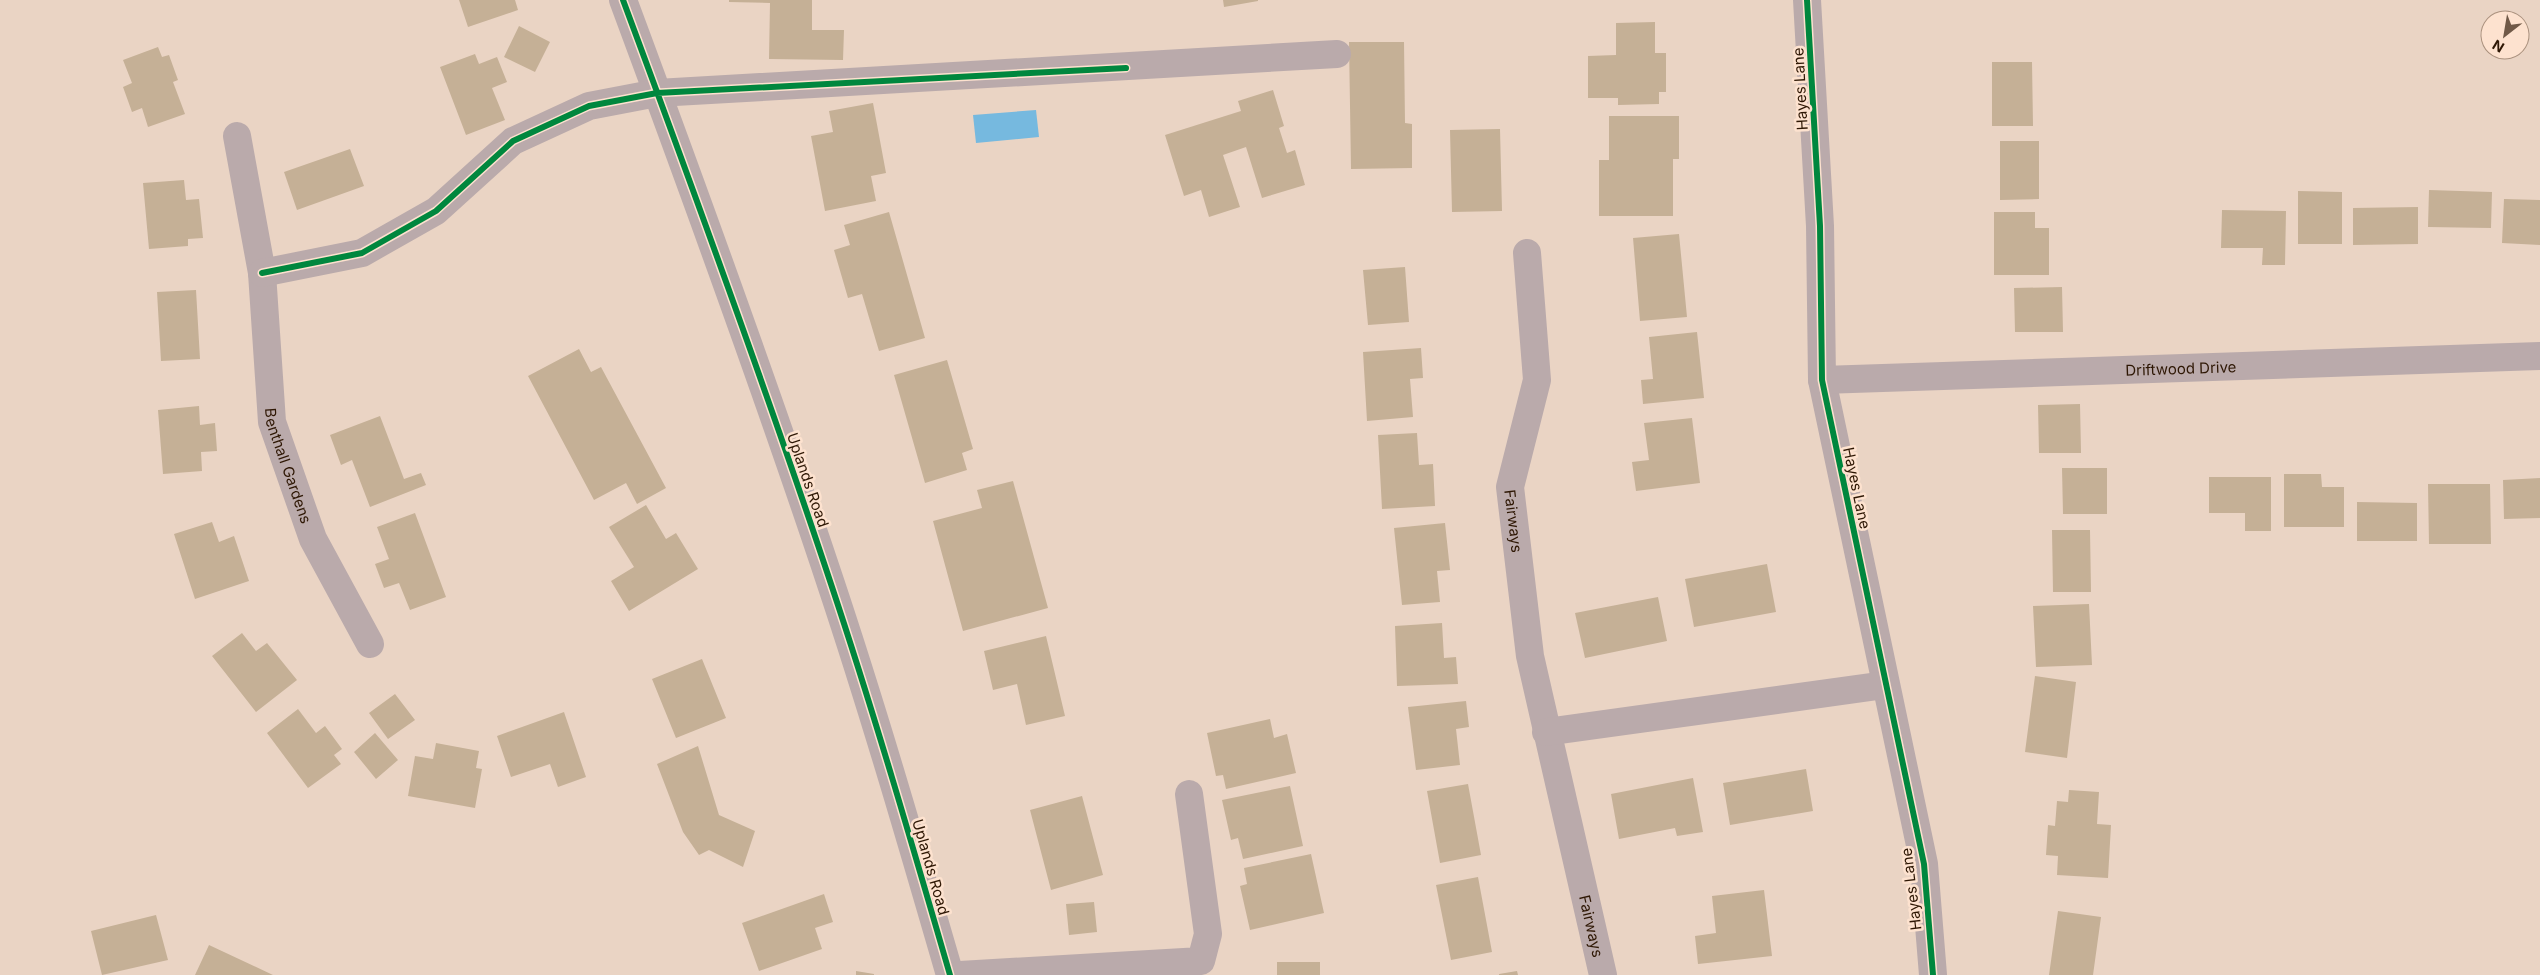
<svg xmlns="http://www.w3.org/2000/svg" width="2540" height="975" font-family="Inter,sans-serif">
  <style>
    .water { fill: #76b9df }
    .building { fill: #c5b096 }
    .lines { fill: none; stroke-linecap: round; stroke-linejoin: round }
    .minor { stroke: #baaaab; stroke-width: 28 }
    .cycleway-casing { stroke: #fde2cf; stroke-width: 9 }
    .cycleway { stroke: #00873e; stroke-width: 6 }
    .labels { text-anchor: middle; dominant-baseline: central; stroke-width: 5; stroke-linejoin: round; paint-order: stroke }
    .street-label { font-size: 15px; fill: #2e1704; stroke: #fde2cf }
  </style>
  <rect width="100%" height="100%" fill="#ead4c4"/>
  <path class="water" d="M 1036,110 L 1039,137 L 976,143 L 973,115 Z"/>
  <path class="building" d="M 459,0 L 515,0 L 518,10 L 468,27 Z
    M 729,0 L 812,0 L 812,30 L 844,30 L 843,60 L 769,59 L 770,3 L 729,2 Z
    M 1223,0 L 1258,0 L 1258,1 L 1224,7 Z
    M 1655,22 L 1655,53 L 1666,53 L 1666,92 L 1659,92 L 1659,104 L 1618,105 L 1618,98 L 1588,98 L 1588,56 L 1616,55 L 1616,23 Z
    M 519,26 L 550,42 L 535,72 L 504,57 Z
    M 1349,42 L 1404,42 L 1405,123 L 1412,124 L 1412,168 L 1351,169 Z
    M 158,47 L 162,57 L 169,55 L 178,80 L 173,82 L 185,114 L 148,127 L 142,108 L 132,112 L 123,87 L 132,83 L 123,60 Z
    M 475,54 L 479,64 L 497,57 L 507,82 L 492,88 L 505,120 L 466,135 L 440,67 Z
    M 1992,62 L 2032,62 L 2033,126 L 1992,126 Z
    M 1273,90 L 1284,126 L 1279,128 L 1287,153 L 1295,150 L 1305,185 L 1262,198 L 1246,147 L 1223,155 L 1240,207 L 1209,217 L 1201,190 L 1184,196 L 1165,135 L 1241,111 L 1238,101 Z
    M 873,103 L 886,173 L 871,176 L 876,201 L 825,211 L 811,136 L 833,132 L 829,111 Z
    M 1609,116 L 1679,116 L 1679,159 L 1673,159 L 1673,216 L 1599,216 L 1599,160 L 1609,160 Z
    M 1500,129 L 1502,211 L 1452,212 L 1450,130 Z
    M 2000,141 L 2039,141 L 2039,199 L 2000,200 Z
    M 350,149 L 364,186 L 297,210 L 284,172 Z
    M 184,180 L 186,200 L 199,199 L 203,238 L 188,239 L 188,246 L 149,249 L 143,183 Z
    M 2429,190 L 2492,192 L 2491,228 L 2428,227 Z
    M 2298,191 L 2342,192 L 2342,244 L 2298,244 Z
    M 2504,199 L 2540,200 L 2540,245 L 2502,243 Z
    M 2418,207 L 2418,244 L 2353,245 L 2353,208 Z
    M 2222,210 L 2286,211 L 2285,265 L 2262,265 L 2263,248 L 2221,248 Z
    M 889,212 L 925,338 L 879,351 L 862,294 L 848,298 L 834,250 L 850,245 L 844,225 Z
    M 1994,212 L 2035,212 L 2035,228 L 2049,228 L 2049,275 L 1994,275 Z
    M 1679,234 L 1687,317 L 1640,321 L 1633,238 Z
    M 1405,267 L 1409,322 L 1368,325 L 1363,270 Z
    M 2062,287 L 2063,332 L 2015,332 L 2014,288 Z
    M 196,290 L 200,359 L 161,361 L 157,292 Z
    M 1697,332 L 1704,398 L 1643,404 L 1641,380 L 1653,379 L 1649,337 Z
    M 1421,348 L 1423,378 L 1410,379 L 1413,417 L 1367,421 L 1363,352 Z
    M 579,349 L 591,372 L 601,367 L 666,488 L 637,504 L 626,483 L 594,500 L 528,376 Z
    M 947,360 L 973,449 L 962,453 L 967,470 L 925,483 L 894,375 Z
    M 2080,404 L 2081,453 L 2039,453 L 2038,405 Z
    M 199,406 L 200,425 L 215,423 L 217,451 L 201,452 L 202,471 L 163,474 L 158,410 Z
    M 380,416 L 404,479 L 421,473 L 426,485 L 370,507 L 352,460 L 341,465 L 330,435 Z
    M 1692,418 L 1700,483 L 1636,491 L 1632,462 L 1649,460 L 1644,423 Z
    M 1417,433 L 1419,465 L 1433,464 L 1435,506 L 1382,509 L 1378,435 Z
    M 2062,468 L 2107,468 L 2107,514 L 2063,514 Z
    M 2284,474 L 2321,474 L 2322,487 L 2344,487 L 2344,527 L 2284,527 Z
    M 2209,477 L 2271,477 L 2271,531 L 2245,531 L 2245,513 L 2209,513 Z
    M 2540,478 L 2540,518 L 2504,519 L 2503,480 Z
    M 1013,481 L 1048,608 L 963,631 L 933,521 L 982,508 L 977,490 Z
    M 2428,484 L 2490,484 L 2491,544 L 2429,544 Z
    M 2357,502 L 2417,503 L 2417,541 L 2357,541 Z
    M 646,505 L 666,539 L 676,533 L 698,569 L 629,611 L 611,581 L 634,567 L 609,527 Z
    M 415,513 L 446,597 L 410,610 L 399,583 L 384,588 L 375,564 L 389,559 L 377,527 Z
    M 212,522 L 219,542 L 234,536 L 249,581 L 195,599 L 174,534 Z
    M 1445,523 L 1450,570 L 1437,571 L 1440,602 L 1402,605 L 1394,528 Z
    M 2052,530 L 2090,530 L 2091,592 L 2053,592 Z
    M 1767,564 L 1776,612 L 1694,627 L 1685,579 Z
    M 1658,597 L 1667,641 L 1585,658 L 1575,613 Z
    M 2089,604 L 2092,665 L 2036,667 L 2033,606 Z
    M 1442,623 L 1444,658 L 1456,657 L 1458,684 L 1397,686 L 1395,626 Z
    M 242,633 L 256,651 L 267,643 L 297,680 L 256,712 L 212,656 Z
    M 1046,636 L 1065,716 L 1026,725 L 1017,684 L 993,690 L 984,651 Z
    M 702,659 L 726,718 L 676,738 L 652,679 Z
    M 2035,676 L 2076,682 L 2067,758 L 2025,752 Z
    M 395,694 L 415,720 L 388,739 L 369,713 Z
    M 1466,701 L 1469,727 L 1456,729 L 1460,765 L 1416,770 L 1408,707 Z
    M 298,709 L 316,733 L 325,726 L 342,749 L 334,755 L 341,764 L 308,788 L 267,733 Z
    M 564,712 L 586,777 L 558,787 L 550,764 L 511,777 L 497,736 Z
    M 1270,719 L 1274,738 L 1287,734 L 1296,773 L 1226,789 L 1223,775 L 1216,776 L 1207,733 Z
    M 375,733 L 398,760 L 376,779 L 354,752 Z
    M 436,743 L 479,751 L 476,768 L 482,769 L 475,808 L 408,796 L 415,756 L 433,759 Z
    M 698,746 L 719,815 L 755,831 L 743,867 L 709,850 L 699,855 L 683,832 L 657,764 Z
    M 1806,769 L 1813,811 L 1730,825 L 1723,783 Z
    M 1693,778 L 1703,832 L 1677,836 L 1675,828 L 1619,839 L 1611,794 Z
    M 1468,784 L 1481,855 L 1440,863 L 1427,791 Z
    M 1290,786 L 1303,846 L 1243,859 L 1238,838 L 1231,840 L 1222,800 Z
    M 2069,790 L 2099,792 L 2097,824 L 2111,825 L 2108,878 L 2057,875 L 2058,856 L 2046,855 L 2048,825 L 2055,826 L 2057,801 L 2068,802 Z
    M 1082,796 L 1103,875 L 1051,890 L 1030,810 Z
    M 1311,854 L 1324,913 L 1250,930 L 1240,886 L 1247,884 L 1244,868 Z
    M 1478,877 L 1492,952 L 1451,960 L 1436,885 Z
    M 1764,890 L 1772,956 L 1698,964 L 1695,936 L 1716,933 L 1712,896 Z
    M 824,894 L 833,922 L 815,928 L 822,949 L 759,971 L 742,923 Z
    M 1094,902 L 1097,932 L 1069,935 L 1066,904 Z
    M 2058,911 L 2101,917 L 2093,975 L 2049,975 Z
    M 156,915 L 168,960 L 102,975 L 91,931 Z
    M 209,945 L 273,975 L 195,975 Z
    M 1277,962 L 1320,962 L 1320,975 L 1277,975 Z
    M 856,971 L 874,974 L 874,975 L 856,975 Z
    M 1517,971 L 1518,975 L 1499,975 L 1499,974 Z"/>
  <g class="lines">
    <g class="minor">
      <path d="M 623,0 C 695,194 766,388 831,584 C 874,713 912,844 950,975"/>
      <path d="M 1807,0 L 1820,226 L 1822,380 L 1924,864 L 1933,975"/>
      <path id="s1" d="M 237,136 L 262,273 L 272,422 L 313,539 L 370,644"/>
      <path id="s2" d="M 1527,253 L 1537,380 L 1510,487 L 1530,656 L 1603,975"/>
      <path d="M 262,273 L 362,253 L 436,211 L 513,141 L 589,106 L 657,93 L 1337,54"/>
      <path id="s3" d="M 1822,380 L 2540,356"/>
      <path d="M 1546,732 L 1885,685"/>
      <path d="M 960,975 L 1201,961 L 1208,934 L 1189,794"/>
    </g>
    <defs>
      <path id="cycleway" d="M 623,0 C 695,194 766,388 831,584 C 874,713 912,844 950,975
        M 1807,0 L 1820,226 L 1822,380 L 1924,864 L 1933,975
        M 262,273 L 362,253 L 436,211 L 513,141 L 589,106 L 657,93 L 1126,68"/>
    </defs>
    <use href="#cycleway" class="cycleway-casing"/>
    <use href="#cycleway" class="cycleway"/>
  </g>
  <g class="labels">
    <g class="street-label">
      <text transform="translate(1800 89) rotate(-93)">Hayes Lane</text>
      <text stroke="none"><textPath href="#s3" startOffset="359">Driftwood Drive</textPath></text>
      <text stroke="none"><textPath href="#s1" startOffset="335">Benthall Gardens</textPath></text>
      <text transform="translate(808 480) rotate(71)">Uplands Road</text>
      <text transform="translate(1857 488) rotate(78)">Hayes Lane</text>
      <text stroke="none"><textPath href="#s2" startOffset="272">Fairways</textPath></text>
      <text transform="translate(931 867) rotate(74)">Uplands Road</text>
      <text transform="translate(1911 889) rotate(-97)">Hayes Lane</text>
      <text stroke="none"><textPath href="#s2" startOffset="685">Fairways</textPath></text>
    </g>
  </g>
  <g transform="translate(2505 35) rotate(211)"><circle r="24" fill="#fde2cf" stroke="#aa917e"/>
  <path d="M0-4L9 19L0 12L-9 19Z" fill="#705947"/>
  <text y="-8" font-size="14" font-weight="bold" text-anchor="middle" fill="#2e1704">N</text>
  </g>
</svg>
